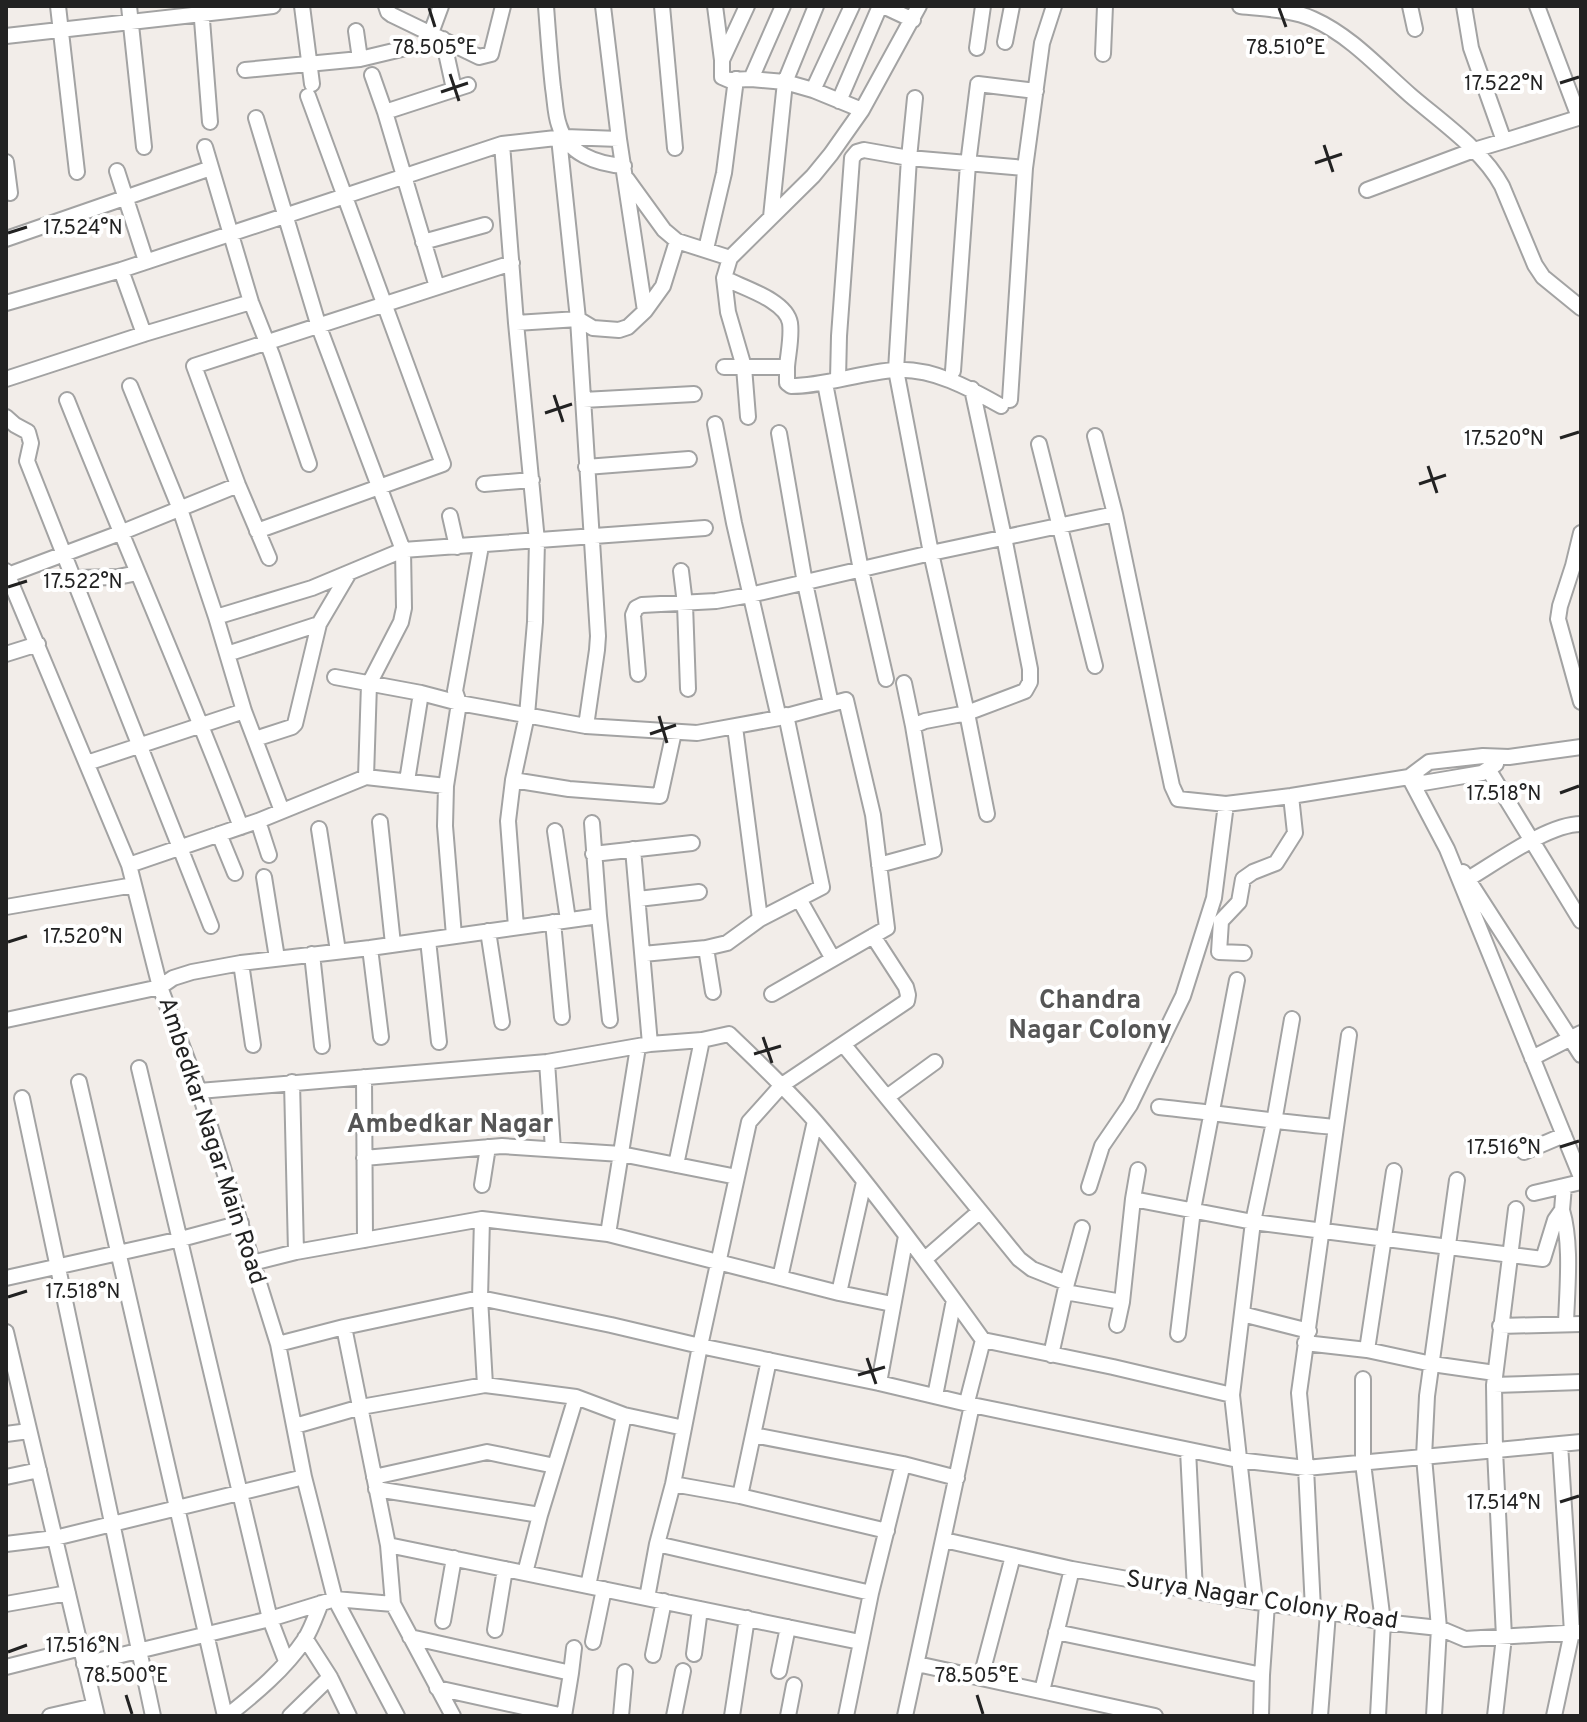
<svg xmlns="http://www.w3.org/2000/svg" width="1587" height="1722" font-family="Overpass,sans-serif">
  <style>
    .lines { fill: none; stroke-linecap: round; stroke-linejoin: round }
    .minor-casing { stroke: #a3a3a3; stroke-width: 18 }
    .minor { stroke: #fff; stroke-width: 14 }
    .ticks { fill: none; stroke: #222; stroke-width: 3 }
    .labels { text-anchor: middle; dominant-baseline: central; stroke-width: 8; stroke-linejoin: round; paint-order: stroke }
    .street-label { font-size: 24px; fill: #222; stroke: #fff }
    .neighbourhood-label { font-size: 26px; font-weight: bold; fill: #555; stroke: #fff }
    .ticks-label { font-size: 20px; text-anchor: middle; fill: #222; stroke: #fff; stroke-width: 8; stroke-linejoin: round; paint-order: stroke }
  </style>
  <rect width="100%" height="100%" fill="#f2ede9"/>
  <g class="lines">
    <defs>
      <path id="minor" d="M 58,6 L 77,172
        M 129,6 L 144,147
        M 302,6 L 312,84
        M 386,6 L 388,12 L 392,15 L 479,57 L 491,54 L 503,6
        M 546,6 C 548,33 550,61 553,88 C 555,100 555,114 559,125 C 567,154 597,164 624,166
        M 662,6 L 675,148
        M 715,6 L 722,60 L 722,77 L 729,80 L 751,79 L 785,82 L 813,90 L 862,110
        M 883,6 L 913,20
        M 919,6 L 862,110 L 831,154 L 813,176 L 730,258 L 724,278 L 728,312 L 744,367 L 787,367 L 787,383 L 791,386 C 826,386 860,372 896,370 C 933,368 969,388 1001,406
        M 1240,6 C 1263,9 1291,9 1313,19 C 1351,36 1379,68 1410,95 C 1440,121 1483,150 1502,186 L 1535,265 L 1543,277 L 1581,308
        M 1410,6 L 1415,29
        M 1537,6 L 1579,117
        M 201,7 L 210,122
        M 356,31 L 360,59
        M 431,33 L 441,6
        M 6,36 L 273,6
        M 443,39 L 454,89
        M 1005,42 L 1012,6
        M 977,48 L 983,6
        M 1103,54 L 1105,6
        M 722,60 L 747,6
        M 245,70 L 360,59 L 406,48
        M 372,75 L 385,112
        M 751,79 L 783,6
        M 813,90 L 852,6
        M 915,98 L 909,158 L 896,370 L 931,553 L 967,713 L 987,814
        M 839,101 L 880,6
        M 256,118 L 319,327 L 403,550 L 404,608 L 401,622 L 369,684 L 366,777
        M 559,138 L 578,319 L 598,636 L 597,650 L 586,726
        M 1504,141 L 1581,117
        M 502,144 L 516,323 L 537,541 L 535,622 L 527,715 L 513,780 L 508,821 L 516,927
        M 205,147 L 251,302 L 272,355 L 309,464
        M 6,162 L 10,193
        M 117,171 L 146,261
        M 627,179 L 664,230 L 677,241 L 730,258
        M 1367,190 L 1474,150 L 1504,141 L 1471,48 L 1464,6
        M 771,217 L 785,82 L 816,6
        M 6,239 L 211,168
        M 423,242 L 485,225
        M 706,249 L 724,173 L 736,79
        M 121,270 L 144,334
        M 724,278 C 743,288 786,300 790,323 C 792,337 788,354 787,367
        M 437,287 L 385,112 L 468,85
        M 6,303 L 121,270 L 502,144 L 565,137 L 619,139
        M 645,311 L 663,286 L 677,241
        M 516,323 L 578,319 L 593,328 L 619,330 L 628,327 L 645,311 L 619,139 L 603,6
        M 724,367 L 744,367 L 748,417
        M 953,371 L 968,164 L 978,84 L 1036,91
        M 6,379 L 144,334 L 251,302
        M 838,379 L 839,336 L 852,158 L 857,152 L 864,150 L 909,158 L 1025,168
        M 825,383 L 861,570 L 886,679
        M 130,386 L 180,509 L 216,617 L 244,711 L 282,811
        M 67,400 C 124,543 186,683 241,827
        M 583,400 L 694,394
        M 1010,400 L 1025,168 L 1042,43 L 1054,6
        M 6,417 L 15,425 L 28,432 L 31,443 L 27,461 L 211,926
        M 715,424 L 734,523 L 779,718
        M 779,433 L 805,583 L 831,704
        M 1095,436 L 1115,514 L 1172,786 L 1178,799 L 1226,804 L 1291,796 L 1409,777 L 1429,762 L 1483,756 L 1509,757 L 1581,747
        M 1039,444 L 1095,666
        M 586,467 L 689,459
        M 484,484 L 532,480
        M 450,516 L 457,547
        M 257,531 L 443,464 L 308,96
        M 1581,533 L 1573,566 L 1560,606 L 1558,619 L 1581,702
        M 269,558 L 238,485 L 194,366 L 512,263
        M 6,571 L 129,865 L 160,987 L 199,1091 L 278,1344 L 304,1477 L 335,1599 L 397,1716
        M 681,571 L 685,604 L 688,689
        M 8,575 L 120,533 L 238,485
        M 74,578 L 118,577 L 137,573
        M 216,617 L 312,588 L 403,550 L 705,528
        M 6,654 L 38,644
        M 227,654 L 319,624 L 349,573
        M 638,674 L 633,615 L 636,608 L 642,605 L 716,601 L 750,595 L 931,553 L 1115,514
        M 335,677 L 421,693 L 459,703 L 586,726 L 697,733 L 779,718 L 846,700 L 873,815 L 887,928 L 772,994
        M 904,683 L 913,726
        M 735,727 L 760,919
        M 255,739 L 292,727 L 295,724 L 319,624
        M 87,763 L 244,711
        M 1488,769 L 1581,921
        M 1409,777 L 1447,849 L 1581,1177
        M 1409,777 L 1423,783 L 1482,773 L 1496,764
        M 513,780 L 569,789 L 660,796 L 674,732
        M 407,781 L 421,693
        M 258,821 L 269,855
        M 380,822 L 393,944
        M 592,823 L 599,916 L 610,1020
        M 319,829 L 338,951
        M 555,831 L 568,920
        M 219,834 L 235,873
        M 633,849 L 650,1044
        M 593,854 L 692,843
        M 129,865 L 258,821 L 366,777 L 446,786
        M 879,865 L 934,850 L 913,726 L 925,721 L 967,713 L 1025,691 L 1030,682 L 1030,669 L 1004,537 L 972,389
        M 1463,872 L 1581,1055
        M 264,877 L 277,958
        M 1468,879 C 1497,862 1548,824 1581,824
        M 638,899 L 699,892
        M 799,899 L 833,959
        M 6,907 L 134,885
        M 553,922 L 562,1017
        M 488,931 L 502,1022
        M 454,936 L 445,826 L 446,786 L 459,703 L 455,691 L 481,546
        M 428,940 L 439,1042
        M 370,948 L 381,1037
        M 706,948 L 713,992
        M 1244,953 L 1219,952 L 1221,921 L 1239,902 L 1243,879 L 1253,872 L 1276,863 L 1295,833 L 1291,796
        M 312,954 L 322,1046
        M 643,954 L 706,948 L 727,943 L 760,919 L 822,887 L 786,715
        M 241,963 L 253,1045
        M 6,1020 L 160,987 L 173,978 L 192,972 L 241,963 L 370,948 L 599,916
        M 843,1044 L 980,1211
        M 1532,1058 L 1581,1033
        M 547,1062 L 553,1149
        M 139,1068 L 270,1619 L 286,1661
        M 364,1077 L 365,1240
        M 79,1082 L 225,1716
        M 292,1082 L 296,1252
        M 199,1091 L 547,1062 L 650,1044 L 702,1040 L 729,1034 C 758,1062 788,1090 815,1121 C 875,1191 930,1266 983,1340 L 967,1402
        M 887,1097 L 935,1062
        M 22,1098 L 153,1716
        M 1159,1107 C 1218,1113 1276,1122 1336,1127 L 1299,1393 L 1306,1468 L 1313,1609
        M 1336,1127 L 1349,1035
        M 1524,1152 L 1564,1135
        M 364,1158 L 502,1146 L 621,1154 L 737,1177
        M 676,1165 L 702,1040
        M 482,1185 L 488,1147
        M 1089,1187 L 1102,1146 L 1130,1105 L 1183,996 L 1214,898 L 1226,804
        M 1534,1193 L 1564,1186
        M 1133,1199 L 1138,1170
        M 1562,1210 C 1572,1244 1567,1289 1566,1324
        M 482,1219 L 480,1298 L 485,1385
        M 608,1234 L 638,1047
        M 925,1259 L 980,1211 L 1019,1259 L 1032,1269 L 1067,1283
        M 252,1263 L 296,1252 L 482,1219 L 608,1234 L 839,1293 L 892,1304
        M 6,1278 L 181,1239 L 241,1223
        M 780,1278 L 815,1121
        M 1065,1292 L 1122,1302
        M 839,1293 L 864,1182
        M 1242,1314 L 1309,1331
        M 1117,1325 L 1122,1302 L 1133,1199 L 1253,1222 L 1543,1259 L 1555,1220 L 1562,1210 L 1564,1186 L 1581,1182
        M 1500,1326 L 1581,1324
        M 344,1327 L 388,1545 L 393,1604
        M 6,1332 L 97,1716
        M 1178,1334 L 1193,1210 L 1237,980
        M 983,1340 L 1113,1367 L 1232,1395
        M 1305,1343 L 1367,1350 L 1432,1364 L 1495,1373
        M 278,1344 L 344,1327 L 480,1298 L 611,1325 L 700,1346 L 879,1383 L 972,1405 L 1238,1460 L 1306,1468 L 1581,1442
        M 1367,1350 L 1394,1171
        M 1051,1355 L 1067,1283 L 1082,1228
        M 1363,1379 L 1363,1463 L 1383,1622 L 1378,1716
        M 879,1383 L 906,1236
        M 1494,1385 L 1581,1382
        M 935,1396 L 954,1300
        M 295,1426 L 361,1407 L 485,1385 L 576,1397 L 624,1415 L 684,1428
        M 6,1434 L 29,1431
        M 753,1435 L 903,1464 L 957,1478
        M 1188,1450 L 1195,1591
        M 6,1477 L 39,1470
        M 374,1477 L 487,1452 L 555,1466
        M 673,1484 L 740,1496 L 887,1531
        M 376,1489 L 540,1515
        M 740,1496 L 769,1360
        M 944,1540 L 1072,1569 L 1255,1602 L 1313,1609 L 1383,1622 L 1439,1628 L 1465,1639 L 1581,1632
        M 6,1544 L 55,1538 L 304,1477
        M 657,1544 L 871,1593
        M 388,1545 L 860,1642
        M 525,1573 L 540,1515 L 576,1397
        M 588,1586 L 624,1415
        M 647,1598 L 657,1544 L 673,1484 L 700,1346 L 749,1122 L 782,1085 L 907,1001 L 908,995 L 906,987 L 873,936
        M 1255,1602 L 1232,1395 L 1253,1222 L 1274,1122 L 1292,1019
        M 6,1604 L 68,1593
        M 443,1621 L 454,1558
        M 495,1630 L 505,1569
        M 1056,1632 L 1262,1675
        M 410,1637 L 571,1673 L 564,1716 L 437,1688
        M 305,1638 L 330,1677 L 349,1716
        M 593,1642 L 604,1589
        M 694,1654 L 700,1609
        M 653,1655 L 664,1601
        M 84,1664 L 270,1619 L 335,1599 L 393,1604 L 453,1716
        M 917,1664 L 1155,1716
        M 6,1667 L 81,1648
        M 779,1671 L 788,1627
        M 571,1673 L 574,1648
        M 981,1677 L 1013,1556
        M 1042,1691 L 1072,1569
        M 50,1716 L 94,1706
        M 227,1716 C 255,1694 285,1669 305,1639 C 312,1628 316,1615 321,1603
        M 290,1716 L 330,1677
        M 621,1716 L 625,1672
        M 674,1716 L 683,1671
        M 732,1716 L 747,1618
        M 788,1716 L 794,1685
        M 846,1716 L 871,1593 L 903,1464
        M 905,1716 L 972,1405
        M 1261,1716 L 1262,1675 L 1267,1604
        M 1320,1716 L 1328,1613
        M 1434,1716 L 1439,1628 L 1424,1457 L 1427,1396 L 1457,1180
        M 1495,1716 L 1504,1637 L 1495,1450 L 1494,1385 L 1516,1209
        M 1554,1716 L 1572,1632 L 1560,1444"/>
    </defs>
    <use href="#minor" class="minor-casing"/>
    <use href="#minor" class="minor"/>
  </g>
  <path class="ticks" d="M 429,8 L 435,27M 1279,8 L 1286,27M 450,74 L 459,101M 1560,83 L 1579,77M 441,92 L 468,83M 1324,145 L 1333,172M 1315,163 L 1342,154M 8,233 L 27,227M 554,395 L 563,422M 545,413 L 572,404M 1560,438 L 1579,432M 1428,466 L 1437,493M 1419,484 L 1446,475M 8,587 L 27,581M 659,716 L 667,743M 650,734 L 676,725M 1560,793 L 1579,786M 8,942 L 27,936M 763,1037 L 772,1063M 754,1054 L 781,1046M 1560,1147 L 1579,1141M 8,1297 L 27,1291M 867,1358 L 876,1384M 858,1375 L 885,1367M 1560,1502 L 1579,1496M 8,1652 L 27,1645M 126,1695 L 132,1714M 977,1695 L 983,1714"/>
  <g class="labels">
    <g class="street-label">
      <text transform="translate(211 1141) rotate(72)">Ambedkar Nagar Main Road</text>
      <text transform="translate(1262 1601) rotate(9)">Surya Nagar Colony Road</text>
    </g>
    <g class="neighbourhood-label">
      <text x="1090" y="1001">Chandra<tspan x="1090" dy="30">Nagar Colony</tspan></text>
      <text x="450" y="1125">Ambedkar Nagar</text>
    </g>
  </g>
  <g class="ticks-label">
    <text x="435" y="54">78.505°E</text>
    <text x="1286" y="54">78.510°E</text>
    <text x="1504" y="90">17.522°N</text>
    <text x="83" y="234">17.524°N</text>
    <text x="1504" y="445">17.520°N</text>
    <text x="83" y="588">17.522°N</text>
    <text x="1504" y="800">17.518°N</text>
    <text x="83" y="943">17.520°N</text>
    <text x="1504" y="1154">17.516°N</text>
    <text x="83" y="1298">17.518°N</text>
    <text x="1504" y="1509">17.514°N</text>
    <text x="83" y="1652">17.516°N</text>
    <text x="126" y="1682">78.500°E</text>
    <text x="977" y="1682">78.505°E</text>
  </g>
  <rect width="1587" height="1722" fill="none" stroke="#222222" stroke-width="16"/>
</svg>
